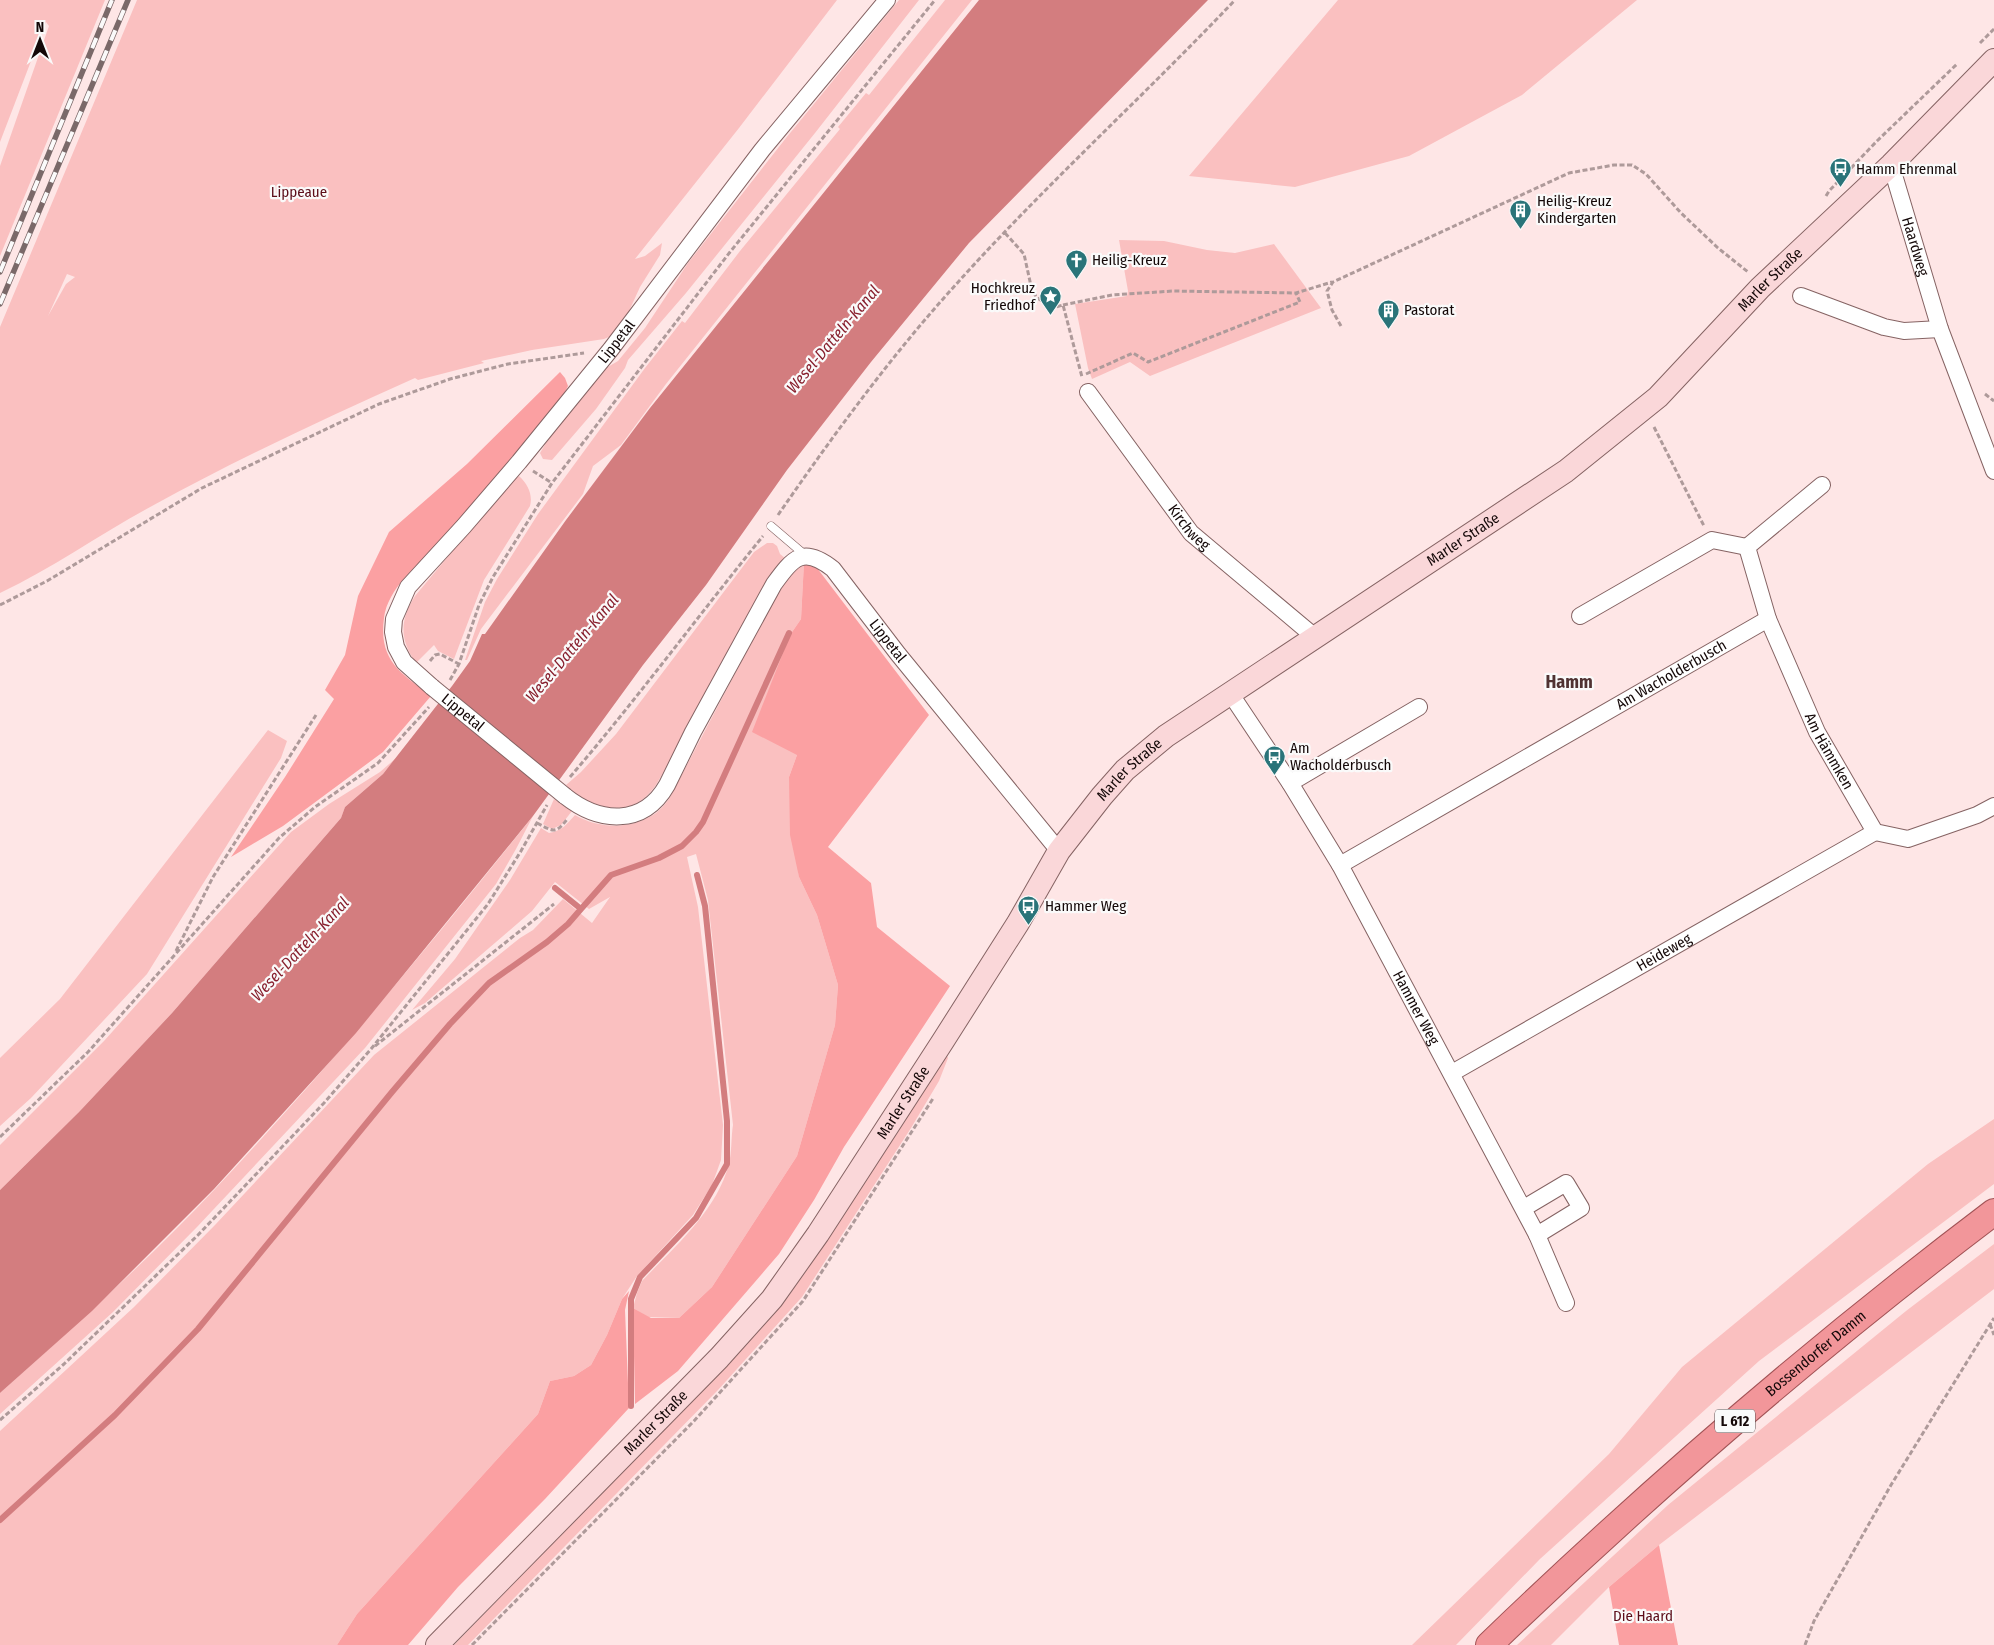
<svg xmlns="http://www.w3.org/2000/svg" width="1994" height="1645" font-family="'Fira Sans Condensed',sans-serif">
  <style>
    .green { fill: #fac0c0; fill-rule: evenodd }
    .forest { fill: #fba0a2 }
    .water { fill: #d37d7f }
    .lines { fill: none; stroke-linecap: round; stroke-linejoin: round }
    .stream { stroke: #d37d7f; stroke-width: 6 }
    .service-casing { stroke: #856363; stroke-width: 9 }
    .minor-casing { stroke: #856363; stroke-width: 18 }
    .secondary-casing { stroke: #856363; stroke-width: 24 }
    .trunk-casing { stroke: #a25356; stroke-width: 28 }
    .path { stroke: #ae9a9a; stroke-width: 3; stroke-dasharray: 5 2.5; stroke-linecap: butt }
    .service { stroke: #fff; stroke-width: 8 }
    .minor { stroke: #fff; stroke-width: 16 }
    .secondary { stroke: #fad7d9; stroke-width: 22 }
    .trunk { stroke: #f2969a; stroke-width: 26 }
    .rail-casing { stroke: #7a6969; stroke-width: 5.5 }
    .rail { stroke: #fafafa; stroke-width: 4; stroke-dasharray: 11; stroke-linecap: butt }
    .minor-bridge-casing { stroke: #856363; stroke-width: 18; stroke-linecap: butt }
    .minor-bridge { stroke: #fff; stroke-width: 16 }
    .labels { text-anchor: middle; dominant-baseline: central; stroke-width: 4.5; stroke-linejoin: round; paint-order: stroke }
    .shield { fill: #fafafa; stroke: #595151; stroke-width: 1 }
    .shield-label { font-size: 14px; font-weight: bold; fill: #140808 }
    .poi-label { font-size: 15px; fill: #140808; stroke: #fafafa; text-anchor: start }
    .park-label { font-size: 15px; fill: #5d0e1a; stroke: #fafafa }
    .street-label { font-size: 15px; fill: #140808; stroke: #fafafa }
    .water-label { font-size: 16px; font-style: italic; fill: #88202e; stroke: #fafafa }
    .quarter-label { font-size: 18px; font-weight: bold; fill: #503232; stroke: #fafafa }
  </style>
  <rect width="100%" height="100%" fill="#fee6e6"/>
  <path class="green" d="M 0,0 L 105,0 L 0,256 L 0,166 L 49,26 L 46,22 L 0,142 Z
    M 137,0 L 837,0 L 739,128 L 635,259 L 645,256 L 662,243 L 660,255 L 640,287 L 630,309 L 632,314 L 616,334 L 604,339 L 532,350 L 481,361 L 484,363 L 418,380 L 415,378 C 326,418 237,459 152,506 C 100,534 53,568 0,593 L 0,327 ZM 67,274 L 75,277 L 66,284 L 48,316 Z
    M 899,0 L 919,0 L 815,133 L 686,293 L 628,360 L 625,368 L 596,409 L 552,460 L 543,459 L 540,453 L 552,433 L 606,368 L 618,361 L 645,328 L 688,263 L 786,138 Z
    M 945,0 L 972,0 L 666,384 L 621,445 L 593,466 L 583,494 L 481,629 L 467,660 L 465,660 L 485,602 L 497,579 L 538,514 L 645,368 L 682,321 L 685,323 L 740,251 L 840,129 L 838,127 L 866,93 L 869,95 Z
    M 1338,0 L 1637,0 L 1522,95 L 1409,156 L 1295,187 L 1189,176 Z
    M 1119,240 L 1164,241 L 1207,250 L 1235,253 L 1274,244 L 1321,308 L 1150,376 L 1130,362 L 1092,379 L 1088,368 L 1075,304 L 1127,296 L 1128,291 Z
    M 519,476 C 528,484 533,495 530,506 L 484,580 L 454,659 L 438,651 L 434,645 L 416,663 C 399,639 400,620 415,596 L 512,480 Z
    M 767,543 L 773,543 L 777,546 L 780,554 L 786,559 L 656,785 C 650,793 644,800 635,804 C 612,814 582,802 566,785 L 581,772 L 616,734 L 754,552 Z
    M 804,562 L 801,619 L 790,635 L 797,755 L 789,777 L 799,877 L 817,915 L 838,985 L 835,1025 L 797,1156 L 712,1287 L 679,1318 L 648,1317 L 633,1308 L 637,1293 L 642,1281 C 675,1246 716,1212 729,1164 C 732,1151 731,1137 733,1125 L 708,900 L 696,854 L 687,857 L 698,907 L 723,1125 L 721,1160 L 712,1185 L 693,1215 L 637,1276 L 622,1299 L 607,1335 L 591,1365 L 574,1376 L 550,1381 L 538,1414 L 357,1614 L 337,1645 L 0,1645 L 0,1431 L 134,1307 L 215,1225 L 374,1055 L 520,938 L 533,930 L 563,899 L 592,923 L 610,897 L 589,909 L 555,882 L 532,911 L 425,1003 L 412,1010 L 455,959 L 510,880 L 541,828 L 549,833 C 562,831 567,824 575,815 C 599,829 632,830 656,813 C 661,809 665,804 669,799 L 779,590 L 790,572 Z
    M 268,730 L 287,741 L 281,758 L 147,974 L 31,1098 L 0,1126 L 0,1058 L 60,999 Z
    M 396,758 L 383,774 L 345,807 L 341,818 L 172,1013 L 79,1112 L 0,1190 L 0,1145 L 104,1041 L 291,832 L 329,804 L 380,772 Z
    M 554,799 L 572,811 L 561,825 L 552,829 L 543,824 Z
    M 533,816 L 516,849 L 496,884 L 365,1048 L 197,1227 L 113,1312 L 0,1414 L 0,1393 C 74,1327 147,1261 215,1189 C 327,1070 431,944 533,816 Z
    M 947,1056 L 948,1058 L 939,1081 L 911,1128 L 802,1297 L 718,1390 L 468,1645 L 454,1645 L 754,1336 L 788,1297 Z
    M 1994,1119 L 1994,1184 L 1759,1361 L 1540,1559 L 1456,1645 L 1412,1645 L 1609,1454 L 1682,1367 L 1928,1164 Z
    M 1994,1244 L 1994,1289 L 1659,1545 L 1609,1587 L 1551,1645 L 1517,1645 L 1668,1505 L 1906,1311 Z"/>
  <path class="forest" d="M 560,372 L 565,378 L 568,386 L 562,398 C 534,431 508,466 480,498 C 465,514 451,530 436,546 C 417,566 388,588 384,618 C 378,662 403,674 431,696 L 383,752 L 283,826 L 231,857 L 285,777 L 334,699 L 325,690 L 345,655 L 358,596 L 389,532 L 467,464 Z
    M 804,562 L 814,564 L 929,715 L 828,847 L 871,883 L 877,927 L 950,986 L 844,1147 L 814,1200 L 779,1254 L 678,1371 L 635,1404 L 633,1308 L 651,1318 L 679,1318 L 712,1287 L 797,1156 L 835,1025 L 838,985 L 817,915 L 799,877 L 790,835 L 789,777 L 797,755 L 752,732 L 790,635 L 801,619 Z
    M 629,1291 L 625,1310 L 629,1408 L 545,1499 L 458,1587 L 408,1645 L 337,1645 L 357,1614 L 538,1414 L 550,1381 L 574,1376 L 591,1365 L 607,1335 L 622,1299 Z
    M 1659,1545 L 1678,1645 L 1619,1645 L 1609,1587 Z"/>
  <path class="water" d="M 979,0 L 1208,0 L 969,243 L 871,362 L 787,470 L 706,585 L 643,665 L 533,816 L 356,1033 L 214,1189 L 92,1311 L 0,1393 L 0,1190 L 79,1112 L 172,1013 L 341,818 L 345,807 L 383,774 L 452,686 L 470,661 L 482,634 L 485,634 L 566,520 L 650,408 Z"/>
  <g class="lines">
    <path class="stream" d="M 555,888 L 581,909 L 611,875 L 659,858 L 682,846 L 696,832 L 703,822 L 789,633
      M 631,1406 L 631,1299 L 640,1277 L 696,1218 L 727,1164 L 727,1121 L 705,906 L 697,875
      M 0,1520 L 115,1415 L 198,1329 L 392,1092 L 450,1024 L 489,983 L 547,942 L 568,924 L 581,909"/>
    <defs>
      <path id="service" d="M 771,526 L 805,555"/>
      <g id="minor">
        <path id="s1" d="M 1891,165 L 1940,329 L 1994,471"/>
        <path d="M 1801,296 L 1884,327 L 1904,331 L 1940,329"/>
        <path id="s2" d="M 1088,392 L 1191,533 L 1316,638"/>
        <path id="s3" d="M 1822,485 L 1747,547 L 1768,619 L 1817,732 L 1875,832 L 1908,839 L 1977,815 L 1994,806"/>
        <path d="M 1580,616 L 1712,540 L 1747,547"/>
        <path id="s4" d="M 432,687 L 404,662 L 396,647 L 393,632 L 394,619 L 408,587 L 464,526 L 519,462 L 611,349 L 762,150 L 887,0"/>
        <path id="s5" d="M 1230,693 L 1290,783 L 1340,865 L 1537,1235 L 1581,1208 L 1566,1183 L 1524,1208"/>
        <path d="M 1290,783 L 1419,707"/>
        <path id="s6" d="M 565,796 C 599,823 643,827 667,785 L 693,732 L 774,584 C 793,558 803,545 833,569 L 898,654 L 1059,851"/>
        <path id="s7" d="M 1340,865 L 1768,619"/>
        <path id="s8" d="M 1452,1073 L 1875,832"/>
        <path d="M 1537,1235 L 1566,1303"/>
      </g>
      <g id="secondary">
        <path id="s9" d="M 437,1645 L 719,1358 L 772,1299 L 818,1234 L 943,1041 L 1018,923 L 1059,851 L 1102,796 L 1125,770 L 1166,736 L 1566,471 L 1658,397 L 1760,288 L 1891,165 L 1994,60"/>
      </g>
      <g id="trunk">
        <path id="s10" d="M 1489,1645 C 1649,1491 1817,1346 1994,1212"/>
      </g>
    </defs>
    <use href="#service" class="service-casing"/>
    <use href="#minor" class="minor-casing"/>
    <use href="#secondary" class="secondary-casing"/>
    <use href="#trunk" class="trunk-casing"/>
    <path class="path" d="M 1980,43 L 1994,29
      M 1826,196 L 1829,191 L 1877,141 L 1957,64
      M 1005,233 L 1024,254 L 1031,286 L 1036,297 L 1052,308 L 1063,305 L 1082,377
      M 1063,305 L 1112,295 L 1173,291 L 1296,293 L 1332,282
      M 1341,326 L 1332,310 L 1327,291 L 1333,282 L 1569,173 L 1614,165 L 1632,165 L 1646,174 L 1681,213 L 1718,248 L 1748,272
      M 1086,374 L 1133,353 L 1148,362 L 1300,302 L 1296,293
      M 1985,394 L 1994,401
      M 1654,427 L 1704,526
      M 533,471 L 552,483
      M 778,515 C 832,437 888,360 951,290 C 1041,189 1142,98 1235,0
      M 0,605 L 47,581 L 202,488 L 379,404 L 450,379 L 508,364 L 584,353
      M 430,661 L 435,655 L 440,654 L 459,664
      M 450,680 L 459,664 L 479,605 L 493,577 L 552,483 L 730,252 L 935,0
      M 570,777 C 637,699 698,616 763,536
      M 537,823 C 554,832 556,834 568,818
      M 176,951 L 213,877 L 316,715
      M 375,1046 L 554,904
      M 0,1137 L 88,1052 L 279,838 L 315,807 L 378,763 L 429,707
      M 1990,1324 L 1994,1335
      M 0,1420 L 64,1364 L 198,1235 L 324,1103 L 371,1049 L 488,904 L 521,851 L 547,805
      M 472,1645 L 694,1421 L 803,1301 L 934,1097
      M 1805,1645 L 1814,1621 L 1891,1485 L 1994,1318"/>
    <use href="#service" class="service"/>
    <use href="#minor" class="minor"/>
    <use href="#secondary" class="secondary"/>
    <use href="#trunk" class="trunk"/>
    <defs>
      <path id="rail" d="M 0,272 L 112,0
        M 0,304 L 128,0"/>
    </defs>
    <use href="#rail" class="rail-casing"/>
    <use href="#rail" class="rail"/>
    <defs>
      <g id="minor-bridge">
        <path id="s11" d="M 432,687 L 565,796"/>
      </g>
    </defs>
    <use href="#minor-bridge" class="minor-bridge-casing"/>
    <use href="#minor-bridge" class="minor-bridge"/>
  </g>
  <defs>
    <symbol id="bus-pin" viewBox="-11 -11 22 30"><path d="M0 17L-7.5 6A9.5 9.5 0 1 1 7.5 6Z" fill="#2a7479" stroke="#fafafa"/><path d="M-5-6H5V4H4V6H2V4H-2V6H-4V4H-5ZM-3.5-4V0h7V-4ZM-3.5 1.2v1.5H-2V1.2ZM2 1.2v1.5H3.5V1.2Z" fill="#fff"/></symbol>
    <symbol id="building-pin" viewBox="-11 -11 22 30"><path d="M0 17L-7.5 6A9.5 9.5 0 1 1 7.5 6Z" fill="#2a7479" stroke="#fafafa"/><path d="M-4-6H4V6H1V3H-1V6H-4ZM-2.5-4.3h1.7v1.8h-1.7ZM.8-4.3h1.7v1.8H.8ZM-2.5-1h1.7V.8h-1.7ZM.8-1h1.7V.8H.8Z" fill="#fff"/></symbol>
    <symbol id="church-pin" viewBox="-11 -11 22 30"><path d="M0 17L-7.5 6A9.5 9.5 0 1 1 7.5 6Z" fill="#2a7479" stroke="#fafafa"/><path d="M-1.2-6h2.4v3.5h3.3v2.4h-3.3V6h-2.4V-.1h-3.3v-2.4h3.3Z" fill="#fff"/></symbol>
    <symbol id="sight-pin" viewBox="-11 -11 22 30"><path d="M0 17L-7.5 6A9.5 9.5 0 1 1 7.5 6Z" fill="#2a7479" stroke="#fafafa"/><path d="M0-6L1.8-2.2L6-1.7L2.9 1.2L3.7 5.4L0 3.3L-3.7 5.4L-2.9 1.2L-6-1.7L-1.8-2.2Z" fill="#fff"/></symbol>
  </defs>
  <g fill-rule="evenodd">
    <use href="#bus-pin" x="1828" y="156" width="25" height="34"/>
    <use href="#building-pin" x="1508" y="198" width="25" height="34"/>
    <use href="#church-pin" x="1064" y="248" width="25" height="34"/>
    <use href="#sight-pin" x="1038" y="284" width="25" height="34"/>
    <use href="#building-pin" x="1376" y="298" width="25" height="34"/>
    <use href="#bus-pin" x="1262" y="744" width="25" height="34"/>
    <use href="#bus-pin" x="1016" y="894" width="25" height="34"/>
  </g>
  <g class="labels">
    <rect class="shield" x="1715" y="1409.5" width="40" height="23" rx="4"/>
    <g class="shield-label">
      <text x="1735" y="1421">L 612</text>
    </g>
    <g class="poi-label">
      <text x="1856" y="169">Hamm Ehrenmal</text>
      <text x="1537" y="201">Heilig-Kreuz<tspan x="1537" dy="17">Kindergarten</tspan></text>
      <text x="1092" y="260">Heilig-Kreuz</text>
      <text x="1035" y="288" text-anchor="end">Hochkreuz<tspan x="1035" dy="17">Friedhof</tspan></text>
      <text x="1404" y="310">Pastorat</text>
      <text x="1290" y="748">Am<tspan x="1290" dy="17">Wacholderbusch</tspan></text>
      <text x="1045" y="906">Hammer Weg</text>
    </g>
    <g class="park-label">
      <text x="299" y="192">Lippeaue</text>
      <text x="1643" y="1616">Die Haard</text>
    </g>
    <g class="street-label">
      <text stroke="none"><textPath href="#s1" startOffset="85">Haardweg</textPath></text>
      <text stroke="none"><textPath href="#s9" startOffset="1932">Marler Straße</textPath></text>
      <text stroke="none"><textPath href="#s4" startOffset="440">Lippetal</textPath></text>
      <text stroke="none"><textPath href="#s2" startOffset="169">Kirchweg</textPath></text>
      <text stroke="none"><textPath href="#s9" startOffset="1528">Marler Straße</textPath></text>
      <text stroke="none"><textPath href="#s6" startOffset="511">Lippetal</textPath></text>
      <text stroke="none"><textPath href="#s7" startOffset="382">Am Wacholderbusch</textPath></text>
      <text stroke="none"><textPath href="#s11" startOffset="40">Lippetal</textPath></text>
      <text stroke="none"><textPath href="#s3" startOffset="318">Am Hämmken</textPath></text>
      <text stroke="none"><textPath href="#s9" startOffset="1122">Marler Straße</textPath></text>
      <text stroke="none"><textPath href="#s8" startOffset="244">Heideweg</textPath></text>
      <text stroke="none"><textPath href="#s5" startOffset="366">Hammer Weg</textPath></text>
      <text stroke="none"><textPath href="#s9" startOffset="718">Marler Straße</textPath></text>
      <text stroke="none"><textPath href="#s10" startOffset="438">Bossendorfer Damm</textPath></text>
      <text stroke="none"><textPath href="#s9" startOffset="312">Marler Straße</textPath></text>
    </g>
    <g class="water-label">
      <text transform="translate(833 339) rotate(-50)">Wesel-Datteln-Kanal</text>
      <text transform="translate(572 648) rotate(-50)">Wesel-Datteln-Kanal</text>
      <text transform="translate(300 949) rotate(-47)">Wesel-Datteln-Kanal</text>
    </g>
    <g class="quarter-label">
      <text x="1569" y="682">Hamm</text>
    </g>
  </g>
  <g transform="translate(40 40)" stroke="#fafafa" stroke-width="4" paint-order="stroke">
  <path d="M0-4L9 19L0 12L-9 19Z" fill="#140808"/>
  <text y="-8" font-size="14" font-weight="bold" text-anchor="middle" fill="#140808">N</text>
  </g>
</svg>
